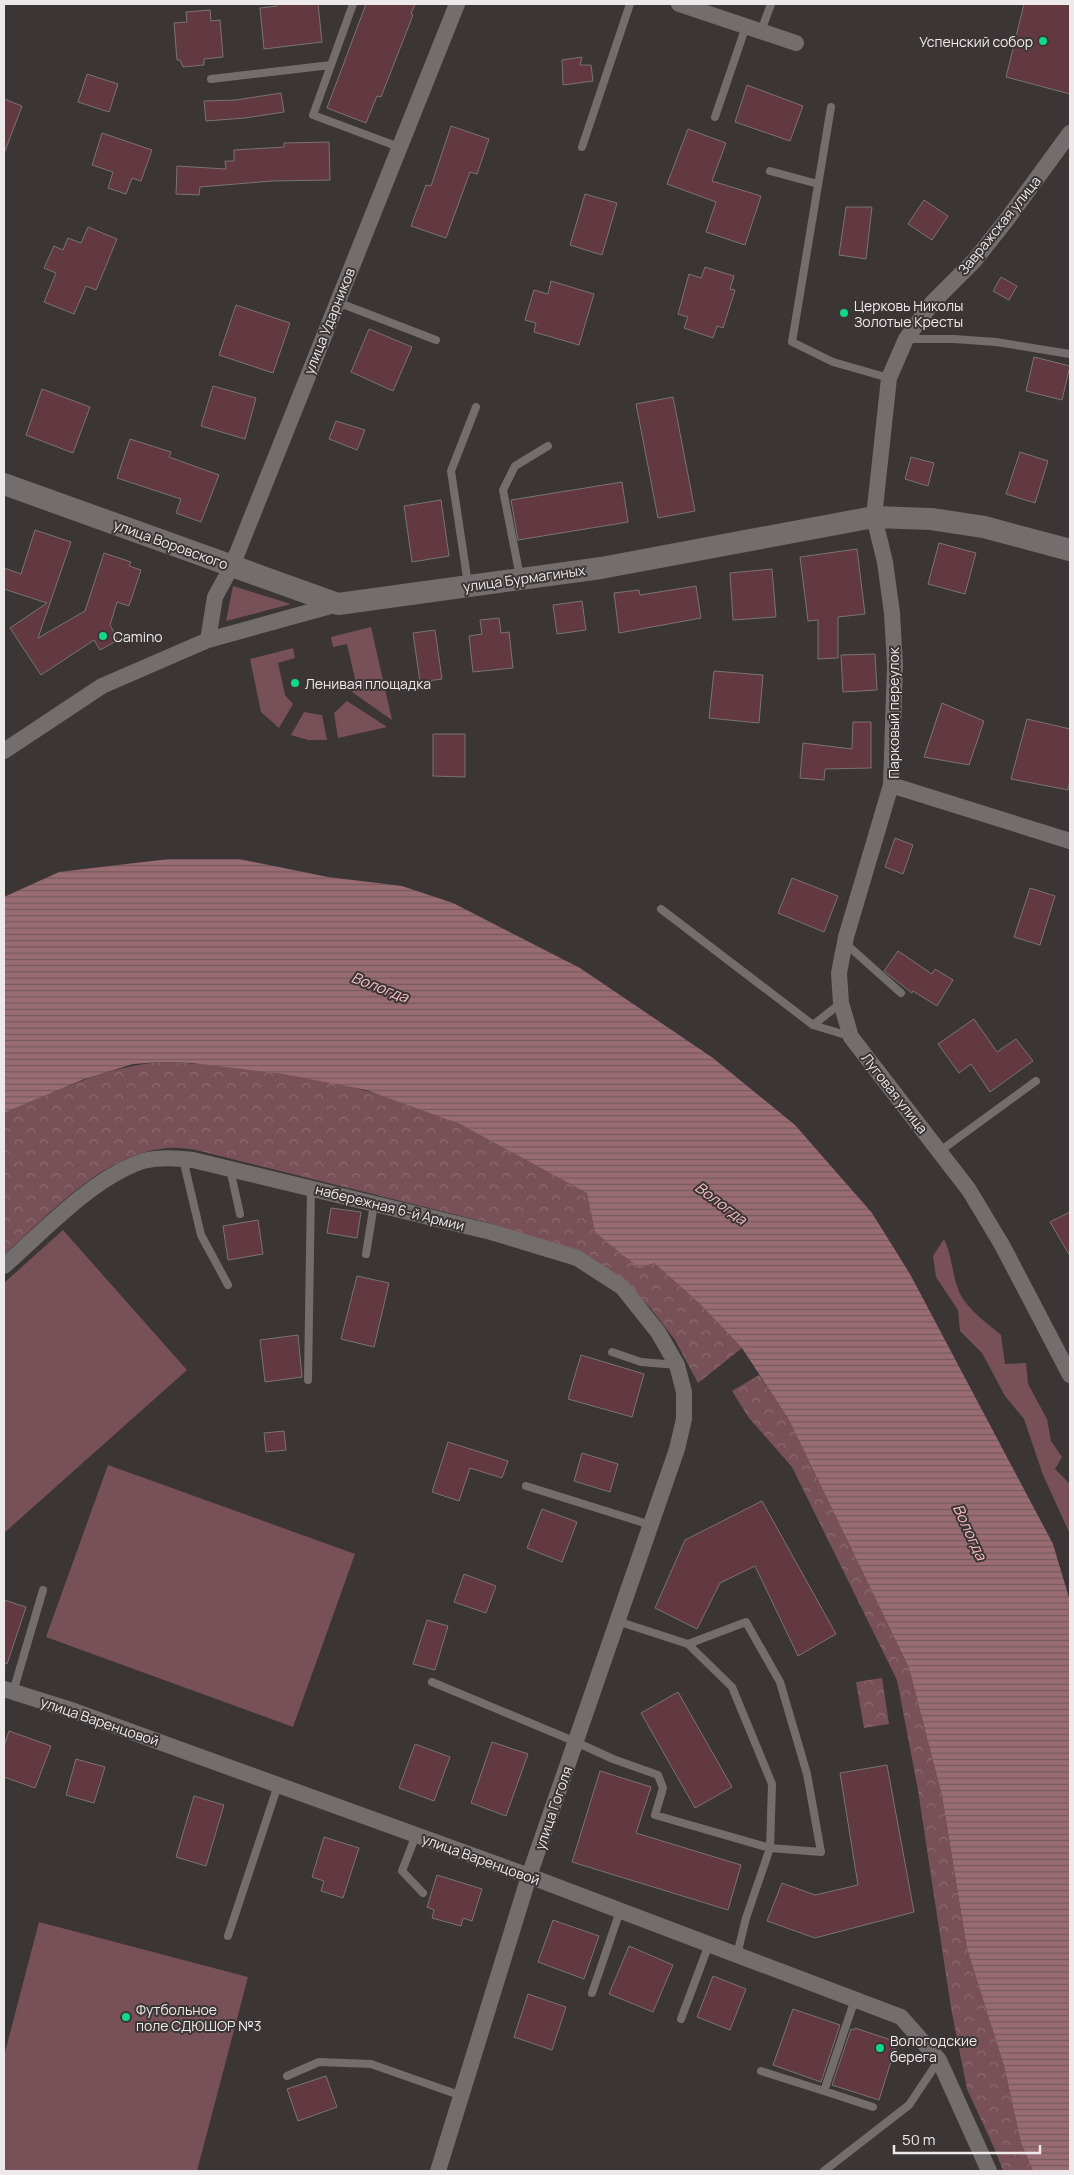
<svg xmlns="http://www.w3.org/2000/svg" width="1074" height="2175" font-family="Manrope,sans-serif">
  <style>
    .green { fill: #785158 }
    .forest { fill: url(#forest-crowns) }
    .water { fill: url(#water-rules) }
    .building { fill: #623941; stroke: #797374 }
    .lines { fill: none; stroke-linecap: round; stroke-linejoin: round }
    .lane { stroke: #746d6e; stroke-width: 8 }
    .street { stroke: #746d6e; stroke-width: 16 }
    .secondary { stroke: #746d6e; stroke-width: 22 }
    .poi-dot { fill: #11d98a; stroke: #3b3536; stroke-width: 2 }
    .labels { text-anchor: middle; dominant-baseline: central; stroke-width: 4; stroke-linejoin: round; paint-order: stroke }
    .poi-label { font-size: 14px; fill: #ede9ea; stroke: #3b3536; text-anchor: start }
    .street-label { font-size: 14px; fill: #ede9ea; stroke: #3b3536 }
    .water-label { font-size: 15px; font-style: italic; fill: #fcbfc8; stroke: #3b3536 }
  </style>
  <defs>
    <pattern id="forest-crowns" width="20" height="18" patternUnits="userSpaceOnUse" patternTransform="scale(1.25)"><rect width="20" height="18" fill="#785158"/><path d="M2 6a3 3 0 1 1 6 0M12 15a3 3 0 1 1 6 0" fill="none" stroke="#8c6a70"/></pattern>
    <pattern id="water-rules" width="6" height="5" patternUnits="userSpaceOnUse" patternTransform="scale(1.25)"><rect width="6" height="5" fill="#996b72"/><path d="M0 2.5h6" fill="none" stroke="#745a5e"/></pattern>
  </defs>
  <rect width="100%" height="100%" fill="#3b3536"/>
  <path class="green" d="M 233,586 L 291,604 L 226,621 Z
    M 371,627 L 392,720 L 352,692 L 355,679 L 347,644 L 333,647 L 331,637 Z
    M 293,648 L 295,658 L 278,663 L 285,695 L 293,704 L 279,728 L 261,712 L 250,659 Z
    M 347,701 L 387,727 L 338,738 L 334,713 Z
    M 304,712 L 322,715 L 327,740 L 308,740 L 291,735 Z
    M 63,1230 L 187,1370 L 4,1533 L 4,1283 Z
    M 944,1239 C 952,1255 952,1273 958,1289 C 965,1308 986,1322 1001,1335 L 1005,1364 L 1026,1363 L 1028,1384 L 1047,1419 L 1051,1441 L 1062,1457 L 1055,1469 L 1070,1484 L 1070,1534 L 1043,1475 L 1024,1419 L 1005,1396 L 982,1353 L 960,1331 L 958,1310 L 936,1277 L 933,1256 Z
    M 108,1465 L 355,1554 L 293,1727 L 46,1637 Z
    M 39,1922 L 248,1977 L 197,2171 L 4,2171 L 4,2056 Z"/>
  <path class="forest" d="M 160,1062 C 260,1065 368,1083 460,1124 C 504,1144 545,1170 588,1193 L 595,1232 L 654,1263 L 699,1303 L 742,1348 L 698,1383 L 675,1340 L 652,1310 L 627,1284 L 493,1224 L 196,1150 C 187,1149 177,1147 169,1148 C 104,1152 50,1214 4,1255 L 4,1113 C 55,1092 104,1067 160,1062 Z
    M 759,1375 L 789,1420 L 909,1668 L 942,1796 L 967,1949 L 1004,2066 L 1021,2143 L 1033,2171 L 1003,2171 L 995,2150 L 967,2089 L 951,2008 L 918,1790 L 897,1680 L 792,1467 L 749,1418 L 732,1391 Z
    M 882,1678 L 889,1724 L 864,1728 L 856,1682 Z"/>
  <path class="water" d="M 169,859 L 239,859 L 328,877 L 402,886 L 453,903 L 580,968 L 713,1058 L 795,1125 L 872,1213 L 910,1274 L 1053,1544 L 1070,1601 L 1070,2171 L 1033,2171 L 1021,2143 L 1004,2066 L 967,1949 L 942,1796 L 909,1668 L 789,1420 L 742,1348 L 699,1303 L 654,1263 L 639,1268 L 595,1232 L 587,1193 L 460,1124 L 366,1090 L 284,1074 L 192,1063 L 160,1062 L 133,1064 L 82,1080 L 4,1113 L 4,897 L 59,872 Z"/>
  <path class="building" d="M 277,4 L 318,4 L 322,42 L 264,49 L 260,8 L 277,6 Z
    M 366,4 L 415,4 L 411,14 L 413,15 L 381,97 L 377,96 L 366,123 L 327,108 Z
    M 1024,4 L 1070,4 L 1070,94 L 1006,77 Z
    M 210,10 L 211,21 L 220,20 L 223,57 L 204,59 L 204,65 L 183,67 L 180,60 L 177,60 L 174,23 L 187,22 L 186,12 Z
    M 582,57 L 580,65 L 591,65 L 593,81 L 563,85 L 562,60 Z
    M 87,74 L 118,84 L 109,112 L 78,102 Z
    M 747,85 L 803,106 L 790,141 L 735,122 Z
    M 281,93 L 284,112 L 245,118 L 206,121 L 204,101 L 236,100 Z
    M 4,99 L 22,106 L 5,151 L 4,151 Z
    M 451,126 L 489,139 L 477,174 L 470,172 L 446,238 L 411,226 L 426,185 L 431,186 Z
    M 688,129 L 726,143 L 712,181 L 761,196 L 745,245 L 706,232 L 716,202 L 667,184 Z
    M 102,133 L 152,150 L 141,181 L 132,178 L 126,194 L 108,188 L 113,172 L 92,165 Z
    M 329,142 L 330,180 L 272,181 L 200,187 L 199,195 L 176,194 L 177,166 L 226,169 L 225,161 L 234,161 L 234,150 L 284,147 L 284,143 Z
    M 585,194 L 617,203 L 602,255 L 570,245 Z
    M 924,200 L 948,216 L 932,240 L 908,224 Z
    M 846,207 L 872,207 L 866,259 L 839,255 Z
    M 88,227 L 117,239 L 96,290 L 86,286 L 74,314 L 44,302 L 56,273 L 44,268 L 54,246 L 63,250 L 68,238 L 81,243 Z
    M 705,267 L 734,276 L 730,289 L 735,290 L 723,328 L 717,326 L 713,338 L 684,328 L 688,317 L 678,314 L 689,274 L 701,278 Z
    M 1001,277 L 1017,286 L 1009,300 L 993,291 Z
    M 551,281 L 594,294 L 579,345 L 534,332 L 536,323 L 525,320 L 534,290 L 548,294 Z
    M 236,305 L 290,323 L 273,373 L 219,355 Z
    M 369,329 L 412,347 L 393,391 L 351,372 Z
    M 1034,357 L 1070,366 L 1062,400 L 1026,391 Z
    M 213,386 L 256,398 L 245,439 L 201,426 Z
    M 42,389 L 90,407 L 73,453 L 26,435 Z
    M 673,397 L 695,511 L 658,518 L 636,404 Z
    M 336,421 L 365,430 L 357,450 L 329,439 Z
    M 130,439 L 171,452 L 169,457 L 219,475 L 201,522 L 176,513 L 181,499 L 117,478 Z
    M 1020,452 L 1048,461 L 1035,503 L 1006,494 Z
    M 911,457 L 934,463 L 928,486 L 905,479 Z
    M 622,482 L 628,522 L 518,540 L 511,500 Z
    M 441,500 L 449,556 L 412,562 L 404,506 Z
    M 35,530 L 71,542 L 38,638 L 85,611 L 104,553 L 131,562 L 129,566 L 141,570 L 129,606 L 117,602 L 110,625 L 118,640 L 100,650 L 94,640 L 41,675 L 10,628 L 47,603 L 4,589 L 4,568 L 21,574 Z
    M 939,543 L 976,553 L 965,594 L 928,584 Z
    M 857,549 L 865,614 L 838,617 L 838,658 L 818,659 L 818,620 L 808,621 L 800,557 Z
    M 772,569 L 776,617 L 733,620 L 730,573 Z
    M 696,586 L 701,618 L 619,633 L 614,593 L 639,590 L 640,595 Z
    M 582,601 L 586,630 L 557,634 L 553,605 Z
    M 499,618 L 501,633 L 509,632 L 513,668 L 473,672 L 469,636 L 482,634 L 480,620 Z
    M 435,630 L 442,679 L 420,682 L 413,633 Z
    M 875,654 L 877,690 L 843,692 L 841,655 Z
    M 714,671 L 763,675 L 759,723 L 709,718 Z
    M 942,703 L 984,721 L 969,765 L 924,757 Z
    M 1027,719 L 1070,729 L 1070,779 L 1068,790 L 1011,779 Z
    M 853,722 L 871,722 L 871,768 L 825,769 L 824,780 L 800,778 L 803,743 L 852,749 Z
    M 433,734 L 465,734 L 465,777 L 433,776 Z
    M 895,838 L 913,845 L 903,874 L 885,867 Z
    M 792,878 L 838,896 L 824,932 L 778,913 Z
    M 1030,888 L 1055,896 L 1040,945 L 1014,937 Z
    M 898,951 L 932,974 L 935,969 L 953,980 L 937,1006 L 913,991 L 912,993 L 884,971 Z
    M 974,1019 L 997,1052 L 1016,1039 L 1033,1061 L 990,1092 L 971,1064 L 959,1073 L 938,1044 Z
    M 331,1208 L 361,1212 L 357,1238 L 327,1233 Z
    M 1070,1212 L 1070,1256 L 1050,1222 Z
    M 258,1220 L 263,1254 L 228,1260 L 223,1226 Z
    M 357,1276 L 389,1283 L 374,1347 L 341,1339 Z
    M 298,1335 L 302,1377 L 265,1382 L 260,1340 Z
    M 581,1355 L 644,1374 L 632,1417 L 568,1399 Z
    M 284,1431 L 286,1450 L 266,1452 L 264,1433 Z
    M 448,1442 L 508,1461 L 502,1478 L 470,1468 L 459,1501 L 432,1492 Z
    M 582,1453 L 618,1464 L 610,1492 L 574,1481 Z
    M 762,1501 L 836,1634 L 798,1656 L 755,1566 L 720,1583 L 697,1629 L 655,1608 L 685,1540 Z
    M 542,1509 L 577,1522 L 562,1562 L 527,1548 Z
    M 464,1574 L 496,1586 L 486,1613 L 454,1602 Z
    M 4,1600 L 26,1607 L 7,1664 L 4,1663 Z
    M 427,1620 L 448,1626 L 435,1670 L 413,1664 Z
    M 678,1692 L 732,1787 L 695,1808 L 641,1713 Z
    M 9,1731 L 51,1746 L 35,1788 L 4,1777 L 4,1746 Z
    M 492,1742 L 528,1754 L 506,1816 L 471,1803 Z
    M 415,1744 L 450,1757 L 434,1801 L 399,1788 Z
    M 76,1759 L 105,1767 L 94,1803 L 66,1795 Z
    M 887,1765 L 914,1912 L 815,1938 L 767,1921 L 782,1883 L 815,1895 L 858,1885 L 840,1773 Z
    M 600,1771 L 651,1787 L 636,1833 L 741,1865 L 728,1910 L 572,1862 Z
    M 194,1796 L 224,1805 L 206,1866 L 176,1857 Z
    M 324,1837 L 359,1848 L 343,1898 L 321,1891 L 324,1881 L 312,1877 Z
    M 437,1875 L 482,1889 L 472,1921 L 463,1918 L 461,1926 L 432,1918 L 434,1910 L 427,1907 Z
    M 553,1920 L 599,1936 L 584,1979 L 538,1962 Z
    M 629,1946 L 673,1965 L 653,2012 L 609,1994 Z
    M 713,1976 L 746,1989 L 730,2030 L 697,2017 Z
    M 528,1994 L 566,2007 L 552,2050 L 514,2037 Z
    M 793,2009 L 840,2025 L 821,2082 L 773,2065 Z
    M 855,2028 L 897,2042 L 879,2100 L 832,2085 L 851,2029 L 854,2030 Z
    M 326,2076 L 337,2107 L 298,2121 L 287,2089 Z"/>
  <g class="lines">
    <path class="lane" d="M 353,4 L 313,115 L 399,147
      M 761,31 L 771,4
      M 211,79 L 331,65
      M 831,107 L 792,342 L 833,362 L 889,378
      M 715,117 L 746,26
      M 582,147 L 630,4
      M 770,171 L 818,184
      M 337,302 L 436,340
      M 906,339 L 954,339 L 996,342 L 1070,354
      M 520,577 L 503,490 L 515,466 L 548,446
      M 468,584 L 451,471 L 476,407
      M 661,909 L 813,1025 L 841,1003
      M 846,944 L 901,993
      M 813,1025 L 849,1036
      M 940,1151 L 1036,1081
      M 183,1159 L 201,1235 L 228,1285
      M 230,1169 L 240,1214
      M 366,1254 L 374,1204
      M 612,1352 L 641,1362 L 677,1365
      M 308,1380 L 311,1188
      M 526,1486 L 651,1525
      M 617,1621 L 688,1644 L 732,1687 L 772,1784 L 770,1848 L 746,1918 L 737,1955
      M 432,1682 L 576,1742 L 613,1759 L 658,1775 L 663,1788 L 655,1815 L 770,1848 L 821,1852 L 807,1774 L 780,1682 L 746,1622 L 688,1644
      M 13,1692 L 43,1590
      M 416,1835 L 402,1871 L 423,1893
      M 228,1936 L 278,1785
      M 592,1993 L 620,1911
      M 681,2019 L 709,1944
      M 761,2071 L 824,2091 L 855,1999
      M 287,2076 L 319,2062 L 371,2064 L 462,2096
      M 824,2091 L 873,2107
      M 824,2171 L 909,2105 L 939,2060"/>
    <path class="street" d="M 679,4 L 796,43
      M 1070,133 L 1005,222 L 974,261 L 932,303 L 906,339 L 889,378 L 874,517 L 885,562 L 892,613 L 895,666 L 891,785 L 1070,841
      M 208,640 L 215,597 L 232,566 L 457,4
      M 4,751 L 102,686 L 208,640 L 338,604
      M 891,785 L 846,937 L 839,973 L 841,1003 L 851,1037 L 969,1190 L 1002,1245 L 1070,1375
      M 4,1266 C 44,1231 92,1178 143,1161 C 159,1157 177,1158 193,1160 L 491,1232 L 577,1258 L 622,1287 L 658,1332 L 677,1365 L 684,1392 L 684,1419 L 677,1449 L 529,1876 L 438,2171
      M 4,1689 L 74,1711 L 529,1876 L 901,2017 L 939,2060 L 989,2171"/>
    <path class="secondary" d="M 4,484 L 338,604 L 601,568 L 874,517 L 931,519 L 984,527 L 1070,550"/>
  </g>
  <g class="poi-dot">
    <circle cx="1043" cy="41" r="5"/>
    <circle cx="844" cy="313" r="5"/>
    <circle cx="103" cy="636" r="5"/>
    <circle cx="295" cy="683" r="5"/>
    <circle cx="126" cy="2017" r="5"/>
    <circle cx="880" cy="2048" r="5"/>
  </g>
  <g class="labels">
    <g class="poi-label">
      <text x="1033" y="41" text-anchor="end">Успенский собор</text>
      <text x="854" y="305">Церковь Николы<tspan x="854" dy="16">Золотые Кресты</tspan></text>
      <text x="113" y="636">Camino</text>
      <text x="305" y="683">Ленивая площадка</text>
      <text x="136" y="2009">Футбольное<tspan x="136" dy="16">поле СДЮШОР №3</tspan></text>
      <text x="890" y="2040">Вологодские<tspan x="890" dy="16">берега</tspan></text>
    </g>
    <g class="street-label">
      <text transform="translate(999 225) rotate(-51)">Завражская улица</text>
      <text transform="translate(329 321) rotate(-68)">улица Ударников</text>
      <text transform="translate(171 544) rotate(20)">улица Воровского</text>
      <text transform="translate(524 578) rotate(-8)">улица Бурмагиных</text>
      <text transform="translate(893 713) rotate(-90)">Парковый переулок</text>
      <text transform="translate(895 1093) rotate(52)">Луговая улица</text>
      <text transform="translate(390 1207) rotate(14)">набережная 6-й Армии</text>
      <text transform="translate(100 1721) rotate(19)">улица Варенцовой</text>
      <text transform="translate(553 1808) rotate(-71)">улица Гоголя</text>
      <text transform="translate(481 1859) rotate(20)">улица Варенцовой</text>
    </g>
    <g class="water-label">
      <text transform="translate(380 987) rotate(21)">Вологда</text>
      <text transform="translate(721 1203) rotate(37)">Вологда</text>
      <text transform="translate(970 1532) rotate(65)">Вологда</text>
    </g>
  </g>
  <rect width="1074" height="2175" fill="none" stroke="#ede9ea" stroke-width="10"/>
  <path d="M894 2145v8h146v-8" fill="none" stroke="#ede9ea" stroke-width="2.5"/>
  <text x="902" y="2145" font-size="15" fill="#ede9ea" stroke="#3b3536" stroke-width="4" paint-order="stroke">50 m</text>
</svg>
